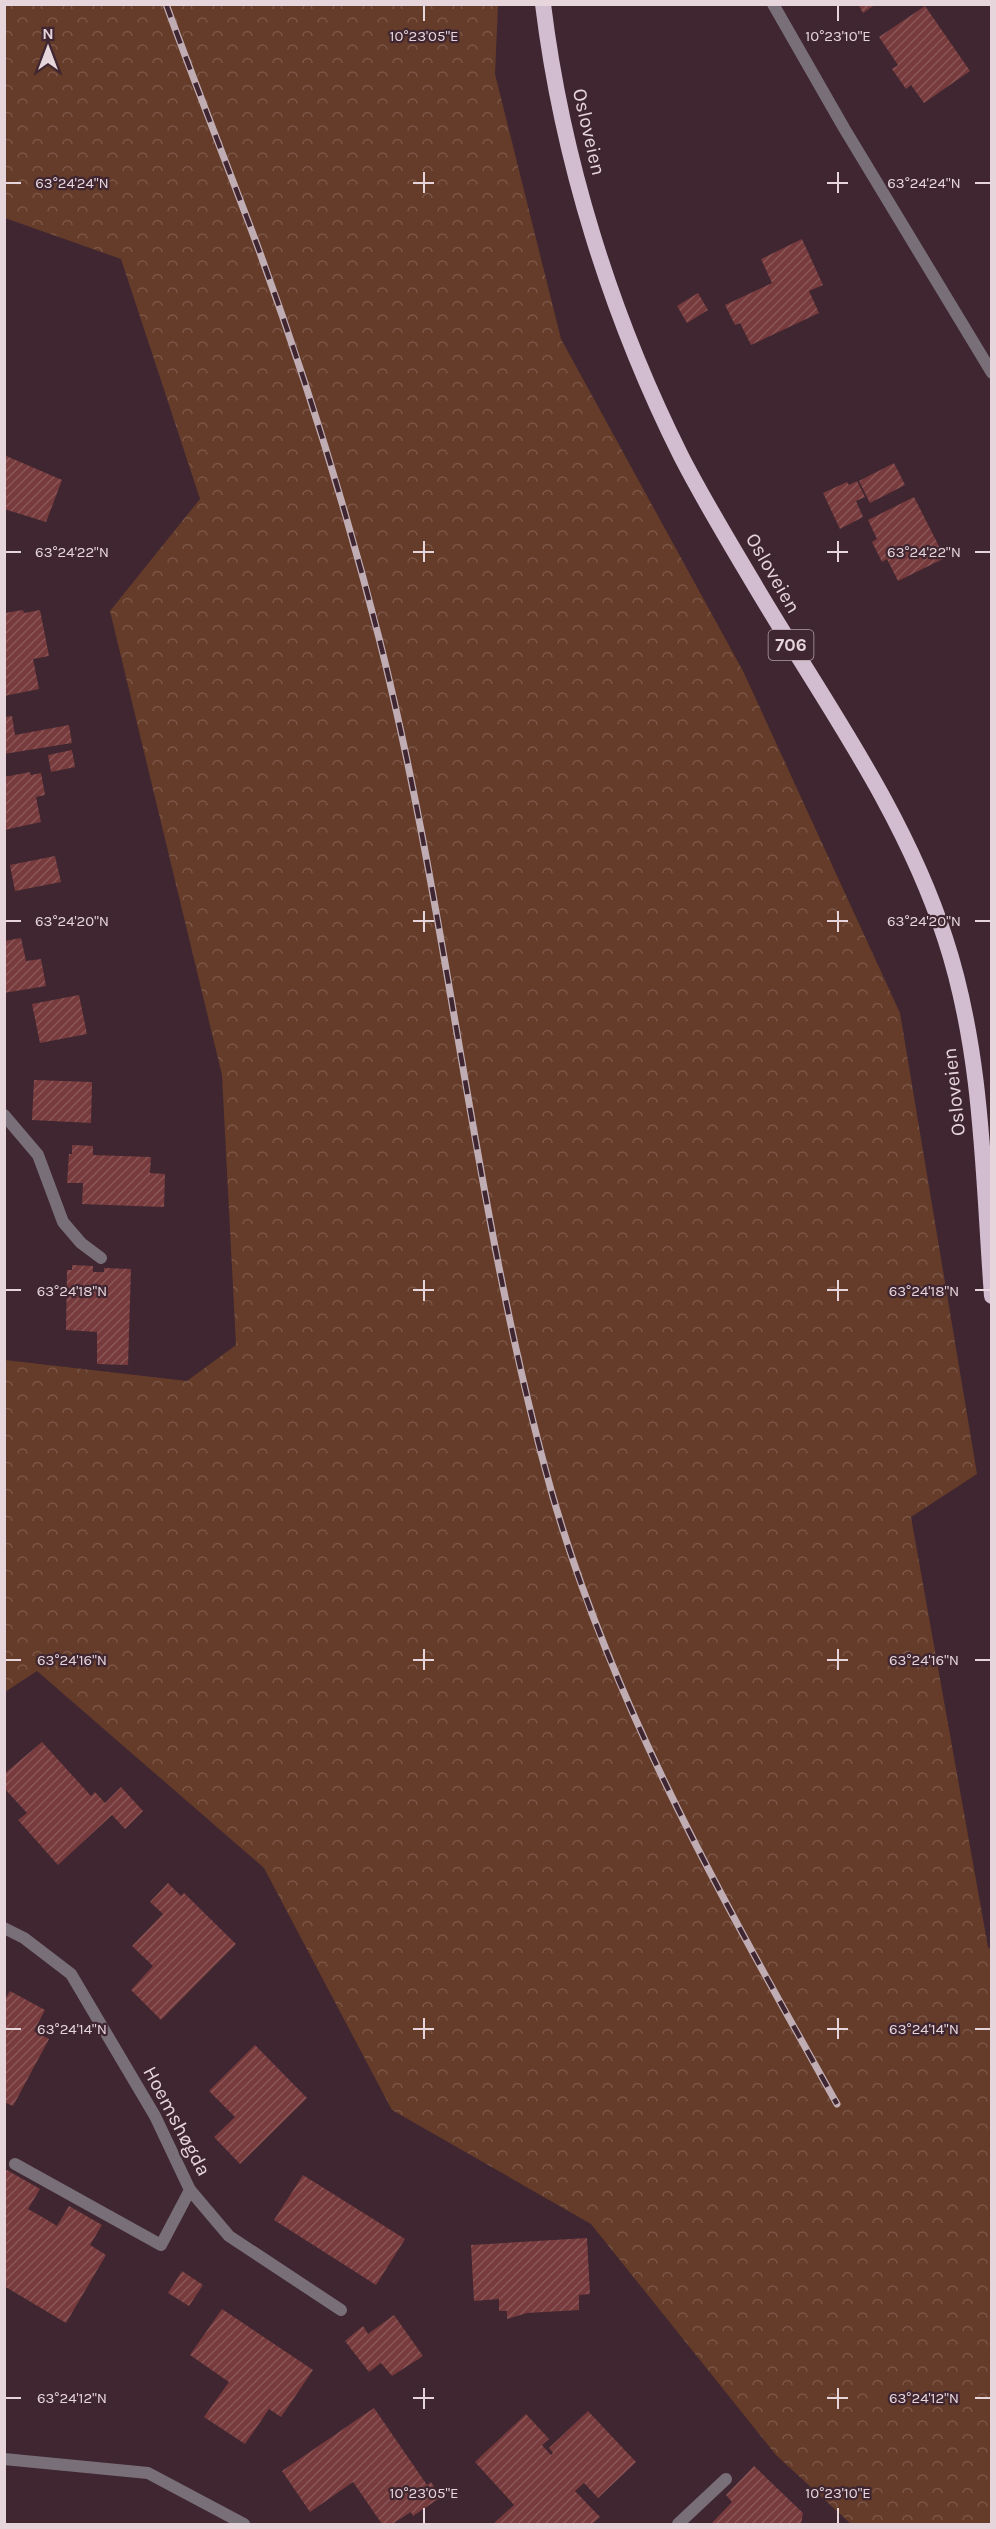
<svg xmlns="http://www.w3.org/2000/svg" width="996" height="2529" font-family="Karla,sans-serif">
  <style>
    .forest { fill: url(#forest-crowns) }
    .building { fill: url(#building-hatch) }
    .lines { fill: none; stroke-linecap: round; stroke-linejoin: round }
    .service { stroke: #796f78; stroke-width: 12 }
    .minor { stroke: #796f78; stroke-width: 12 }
    .trunk { stroke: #d2bcd0; stroke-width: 16 }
    .rail-casing { stroke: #c0adb4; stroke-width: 7 }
    .rail { stroke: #3f2630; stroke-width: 4.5; stroke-dasharray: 14; stroke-linecap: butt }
    .ticks { fill: none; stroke: #e6d5db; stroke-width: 2 }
    .labels { text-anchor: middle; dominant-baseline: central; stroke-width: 4.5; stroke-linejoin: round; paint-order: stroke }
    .shield { fill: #3f2630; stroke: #b4a0a8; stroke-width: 1.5 }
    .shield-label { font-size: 18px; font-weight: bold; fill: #e6d5db }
    .street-label { font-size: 20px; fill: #e6d5db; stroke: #3f2630 }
    .ticks-label { font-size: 15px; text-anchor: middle; fill: #e6d5db; stroke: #3f2630; stroke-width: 4.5; stroke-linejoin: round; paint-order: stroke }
  </style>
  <defs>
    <pattern id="forest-crowns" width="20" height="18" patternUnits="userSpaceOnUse" patternTransform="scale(1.5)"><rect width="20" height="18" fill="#653b29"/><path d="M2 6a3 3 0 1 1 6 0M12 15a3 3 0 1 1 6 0" fill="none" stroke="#7b5647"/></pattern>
    <pattern id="building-hatch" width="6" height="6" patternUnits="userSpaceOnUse" patternTransform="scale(1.5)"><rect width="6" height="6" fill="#773b3d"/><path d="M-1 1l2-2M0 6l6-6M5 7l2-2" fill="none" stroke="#8a5658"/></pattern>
  </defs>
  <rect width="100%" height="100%" fill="#3f2630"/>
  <path class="forest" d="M 5,4 L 498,5 L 495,74 L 561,339 L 743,671 L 900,1013 L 977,1474 L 911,1517 L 988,1947 L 991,1950 L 991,2524 L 851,2524 L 776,2455 L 591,2224 L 392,2110 L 264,1868 L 37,1671 L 5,1692 L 5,1360 L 187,1381 L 236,1345 L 222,1075 L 110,611 L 200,499 L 121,259 L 5,218 Z"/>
  <path class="building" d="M 858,4 L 876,4 L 863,13 Z
    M 925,6 L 970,71 L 924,103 L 911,85 L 906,89 L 892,69 L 898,65 L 879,37 Z
    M 802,239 L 823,285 L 809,291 L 819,313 L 751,345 L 740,323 L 735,325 L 725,305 L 772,283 L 761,259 Z
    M 698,293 L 708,310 L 687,323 L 677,306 Z
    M 4,455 L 62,480 L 46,522 L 4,509 Z
    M 894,463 L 905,485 L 870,503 L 859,481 Z
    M 857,481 L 865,497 L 856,501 L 863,517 L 840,529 L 823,493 L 847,482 L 849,485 Z
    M 914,497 L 945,558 L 898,581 L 887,559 L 882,562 L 872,542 L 877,539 L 868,520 Z
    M 23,610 L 24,613 L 40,610 L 49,656 L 33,659 L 39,689 L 4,696 L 4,613 Z
    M 12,716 L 15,735 L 69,725 L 72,743 L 4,754 L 4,717 Z
    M 72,750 L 75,767 L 51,772 L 48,755 Z
    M 30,772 L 31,775 L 41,773 L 45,795 L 36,797 L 41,822 L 4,830 L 4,777 Z
    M 55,856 L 61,882 L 15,891 L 10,865 Z
    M 21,938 L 26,961 L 41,959 L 46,986 L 4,993 L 4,941 Z
    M 79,995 L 87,1034 L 40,1043 L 32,1004 Z
    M 34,1080 L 92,1082 L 91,1123 L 32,1120 Z
    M 72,1145 L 93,1146 L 93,1155 L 151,1157 L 150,1173 L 165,1174 L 164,1207 L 82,1204 L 83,1183 L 67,1183 L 69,1154 L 72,1154 Z
    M 72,1265 L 93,1266 L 93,1272 L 104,1272 L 104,1268 L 131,1269 L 128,1365 L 97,1364 L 97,1332 L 66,1330 L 67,1270 L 72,1270 Z
    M 42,1742 L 91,1796 L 95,1792 L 105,1803 L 121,1787 L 143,1811 L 125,1829 L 112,1815 L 58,1865 L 18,1820 L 27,1813 L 4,1788 L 4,1774 Z
    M 168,1883 L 181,1896 L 184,1893 L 236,1944 L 161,2020 L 131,1990 L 153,1966 L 132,1946 L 163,1914 L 150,1902 Z
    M 10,1991 L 45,2010 L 34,2031 L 49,2039 L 13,2106 L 4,2102 L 4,2001 Z
    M 255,2045 L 307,2098 L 240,2164 L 214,2137 L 235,2117 L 209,2091 Z
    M 7,2170 L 40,2189 L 28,2209 L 44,2218 L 57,2226 L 69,2206 L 102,2225 L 90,2245 L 106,2255 L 66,2323 L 4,2286 L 4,2174 Z
    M 303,2175 L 405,2239 L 376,2285 L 274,2220 Z
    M 587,2238 L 590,2294 L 579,2295 L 579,2310 L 527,2313 L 507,2319 L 507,2311 L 499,2311 L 499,2299 L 474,2301 L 471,2245 Z
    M 182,2271 L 203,2285 L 189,2306 L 168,2293 Z
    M 222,2309 L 313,2370 L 281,2417 L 269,2409 L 245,2444 L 204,2417 L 229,2382 L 190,2355 Z
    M 394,2315 L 423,2356 L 392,2376 L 381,2363 L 369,2372 L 345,2341 L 363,2326 L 368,2334 Z
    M 374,2408 L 427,2485 L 431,2482 L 441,2497 L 413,2516 L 411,2512 L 392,2524 L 382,2524 L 353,2482 L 310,2512 L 282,2471 Z
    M 588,2411 L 636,2462 L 598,2498 L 584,2483 L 575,2491 L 600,2517 L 592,2524 L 493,2524 L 514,2505 L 475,2462 L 526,2414 L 549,2439 L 542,2445 L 551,2455 L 553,2453 L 549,2448 Z
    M 754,2466 L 803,2513 L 801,2524 L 711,2524 L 732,2502 L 726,2495 Z"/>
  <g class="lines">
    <path class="service" d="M 15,2164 L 161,2245 L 190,2190
      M 678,2524 L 726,2479"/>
    <path class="minor" d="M 773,4 L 844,128 L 992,373
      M 4,1115 L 38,1155 L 63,1222 L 81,1243 L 101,1258
      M 4,1928 L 24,1938 L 71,1974 L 155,2116 L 190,2190 L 229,2236 L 341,2310
      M 4,2459 L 148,2473 L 244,2524"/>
    <path class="trunk" d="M 543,4 C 562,159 611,316 681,456 C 704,501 731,545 757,589 C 824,702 904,811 945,938 C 983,1053 983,1176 992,1296"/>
    <defs>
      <path id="rail" d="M 166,4 C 194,81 224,157 253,234 C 302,366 344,501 379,638 C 450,919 473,1210 551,1490 C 613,1709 727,1907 837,2104"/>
    </defs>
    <use href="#rail" class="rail-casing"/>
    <use href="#rail" class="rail"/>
  </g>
  <path class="ticks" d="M 424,6 L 424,21M 838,6 L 838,21M 424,172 L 424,193M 838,172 L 838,193M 6,183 L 21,183M 413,183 L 434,183M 827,183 L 848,183M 975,183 L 990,183M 424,541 L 424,562M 838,541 L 838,562M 6,552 L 21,552M 413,552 L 434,552M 827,552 L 848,552M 975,552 L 990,552M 424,911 L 424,932M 838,911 L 838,932M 6,921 L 21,921M 413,921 L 434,921M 827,921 L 848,921M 975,921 L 990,921M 424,1280 L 424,1301M 838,1280 L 838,1301M 6,1290 L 21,1290M 413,1290 L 434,1290M 827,1290 L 848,1290M 975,1290 L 990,1290M 424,1649 L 424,1670M 838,1649 L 838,1670M 6,1660 L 21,1660M 413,1660 L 434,1660M 827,1660 L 848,1660M 975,1660 L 990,1660M 424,2018 L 424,2039M 838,2018 L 838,2039M 6,2029 L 21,2029M 413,2029 L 434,2029M 827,2029 L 848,2029M 975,2029 L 990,2029M 424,2388 L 424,2409M 838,2388 L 838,2409M 6,2398 L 21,2398M 413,2398 L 434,2398M 827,2398 L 848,2398M 975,2398 L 990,2398M 424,2508 L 424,2523M 838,2508 L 838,2523"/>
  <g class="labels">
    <rect class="shield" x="768.5" y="630" width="45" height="30" rx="4.5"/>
    <g class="shield-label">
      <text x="791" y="645">706</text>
    </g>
    <g class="street-label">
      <text transform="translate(589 132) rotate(77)">Osloveien</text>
      <text transform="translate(773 573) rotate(60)">Osloveien</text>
      <text transform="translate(954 1092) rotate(-96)">Osloveien</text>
      <text transform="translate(177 2121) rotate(62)">Hoemshøgda</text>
    </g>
  </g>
  <g class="ticks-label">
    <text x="424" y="41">10°23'05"E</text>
    <text x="838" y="41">10°23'10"E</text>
    <text x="72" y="188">63°24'24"N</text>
    <text x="924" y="188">63°24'24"N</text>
    <text x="72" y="557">63°24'22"N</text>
    <text x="924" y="557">63°24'22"N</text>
    <text x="72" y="926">63°24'20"N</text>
    <text x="924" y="926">63°24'20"N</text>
    <text x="72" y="1296">63°24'18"N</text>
    <text x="924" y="1296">63°24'18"N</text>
    <text x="72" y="1665">63°24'16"N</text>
    <text x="924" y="1665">63°24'16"N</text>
    <text x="72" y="2034">63°24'14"N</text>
    <text x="924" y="2034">63°24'14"N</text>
    <text x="72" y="2403">63°24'12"N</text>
    <text x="924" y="2403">63°24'12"N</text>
    <text x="424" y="2498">10°23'05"E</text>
    <text x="838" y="2498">10°23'10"E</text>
  </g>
  <rect width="996" height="2529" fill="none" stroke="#e6d5db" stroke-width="12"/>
  <g transform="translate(48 48)" stroke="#3f2630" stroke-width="4.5" paint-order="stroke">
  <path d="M0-4.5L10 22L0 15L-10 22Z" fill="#e6d5db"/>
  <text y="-9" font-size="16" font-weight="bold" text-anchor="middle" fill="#e6d5db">N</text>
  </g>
</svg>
